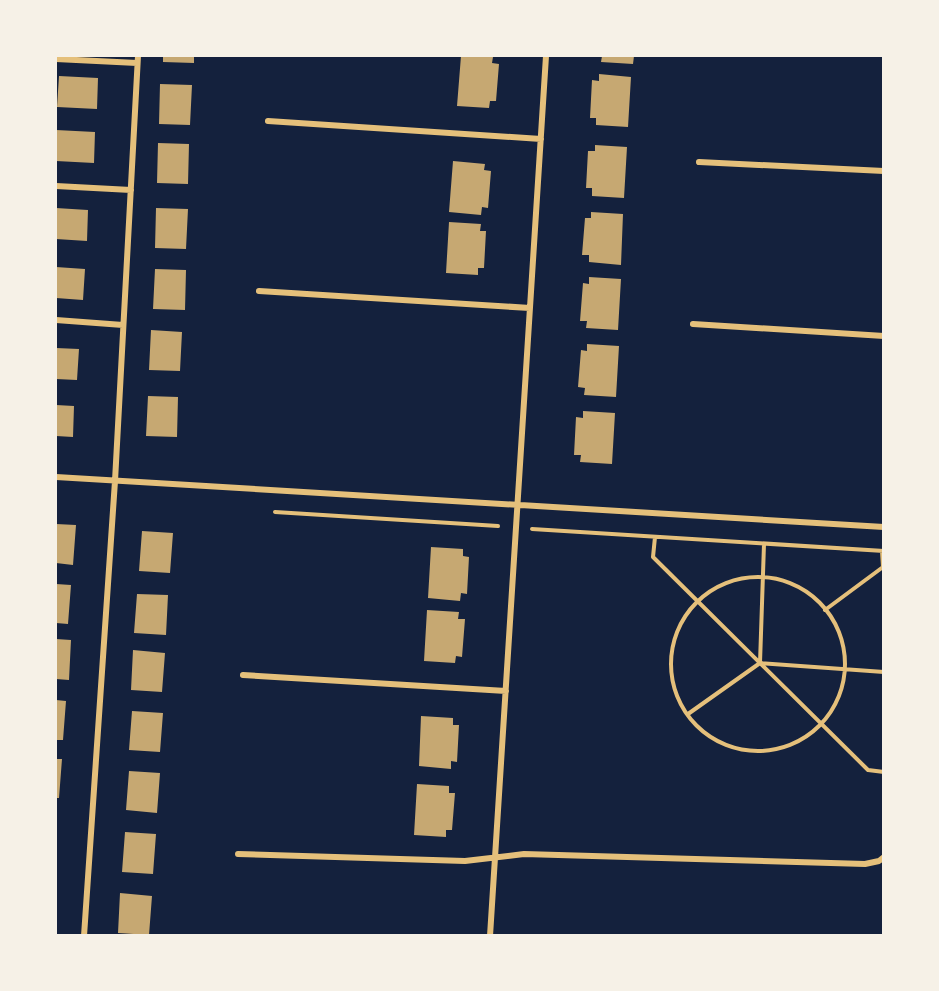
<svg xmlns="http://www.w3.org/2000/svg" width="939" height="991" font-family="'Nunito Sans',sans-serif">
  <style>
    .building { fill: #c6a872 }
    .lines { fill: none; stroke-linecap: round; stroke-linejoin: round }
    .path { stroke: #e5c07b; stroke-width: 4 }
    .minor { stroke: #e5c07b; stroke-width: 6 }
  </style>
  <rect width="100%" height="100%" fill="#14213d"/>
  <path class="building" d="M 163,56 L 194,56 L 194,63 L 163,62 Z
    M 461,56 L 493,57 L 492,63 L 499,64 L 496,101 L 490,101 L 489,108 L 457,106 Z
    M 602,56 L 634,56 L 633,64 L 601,62 Z
    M 599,74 L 631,77 L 628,127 L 596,125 L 596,118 L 590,118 L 592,80 L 599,81 Z
    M 59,76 L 98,78 L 97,109 L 57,107 Z
    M 160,84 L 192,85 L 190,125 L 159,124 Z
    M 56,130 L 95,132 L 94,163 L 56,161 Z
    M 158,143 L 189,144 L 188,184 L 157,183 Z
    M 595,145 L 627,147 L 624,198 L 592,196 L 592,188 L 586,188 L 588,151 L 595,151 Z
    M 453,161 L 485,164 L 484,170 L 491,171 L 488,208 L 482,207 L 481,215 L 449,212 Z
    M 56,208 L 88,210 L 87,241 L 56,239 Z
    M 156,208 L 188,209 L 186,249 L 155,248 Z
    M 591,212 L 623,214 L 621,265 L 589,262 L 589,255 L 582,255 L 585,218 L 591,218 Z
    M 449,222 L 481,224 L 480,231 L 486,231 L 484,268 L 478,268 L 478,275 L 446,273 Z
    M 56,267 L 85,269 L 83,300 L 56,298 Z
    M 155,269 L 186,270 L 185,310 L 153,309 Z
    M 589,277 L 621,279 L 618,330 L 586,328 L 587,321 L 580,321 L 583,283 L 589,284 Z
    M 151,330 L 182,332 L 180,371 L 149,370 Z
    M 587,344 L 619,346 L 616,397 L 584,395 L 585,388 L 578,387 L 581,350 L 587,351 Z
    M 56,348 L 79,349 L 77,380 L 56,379 Z
    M 148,396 L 178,397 L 177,437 L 146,436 Z
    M 56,405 L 74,406 L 73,437 L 56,436 Z
    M 583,411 L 615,413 L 612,464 L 580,462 L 581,455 L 574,455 L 576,417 L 583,418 Z
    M 56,524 L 76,525 L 73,565 L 56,563 Z
    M 142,531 L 173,533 L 170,573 L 139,571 Z
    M 431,547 L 463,549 L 463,556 L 469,557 L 467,594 L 461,593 L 460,601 L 428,598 Z
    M 56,584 L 71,585 L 68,624 L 56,623 Z
    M 137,594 L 168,595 L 166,635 L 134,633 Z
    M 427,610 L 459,612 L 458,619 L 465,619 L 462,657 L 456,656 L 455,663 L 424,661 Z
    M 56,639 L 71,640 L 69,680 L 56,679 Z
    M 133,650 L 165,653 L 162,692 L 131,690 Z
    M 56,700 L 66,701 L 63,740 L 56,740 Z
    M 132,711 L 163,713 L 160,752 L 129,750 Z
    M 421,716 L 453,718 L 453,725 L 459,725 L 457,762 L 451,761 L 451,769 L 419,766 Z
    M 56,759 L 62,759 L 59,798 L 56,798 Z
    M 129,771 L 160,773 L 157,813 L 126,810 Z
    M 417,784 L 449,786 L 449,793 L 455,793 L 452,830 L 446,830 L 446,837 L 414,835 Z
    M 125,832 L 156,834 L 153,874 L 122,872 Z
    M 120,893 L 152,896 L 149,935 L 118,933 Z"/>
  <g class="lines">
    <path class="path" d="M 275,512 L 498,526
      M 532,529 L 884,551
      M 655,537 L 653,557 L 868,770 L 884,772
      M671 664a87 87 0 1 1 174 0a87 87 0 1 1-174 0Z
      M 825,610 L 883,567 L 882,551
      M 760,663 L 764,544
      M 688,714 L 760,663 L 884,672"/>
    <path class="minor" d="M 56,59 L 137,63
      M 268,121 L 541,139
      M 699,162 L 884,171
      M 56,186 L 131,190
      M 259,291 L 530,308
      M 56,320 L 123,325
      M 693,324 L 884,336
      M 56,477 L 884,527
      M 243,675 L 506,691
      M 238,854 L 465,861 L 524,854 L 865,864 L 879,861 L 884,857
      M 84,936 L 115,481 L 138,56
      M 490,936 L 546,56"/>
  </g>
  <rect width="939" height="991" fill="none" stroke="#f6f1e7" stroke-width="114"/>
</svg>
